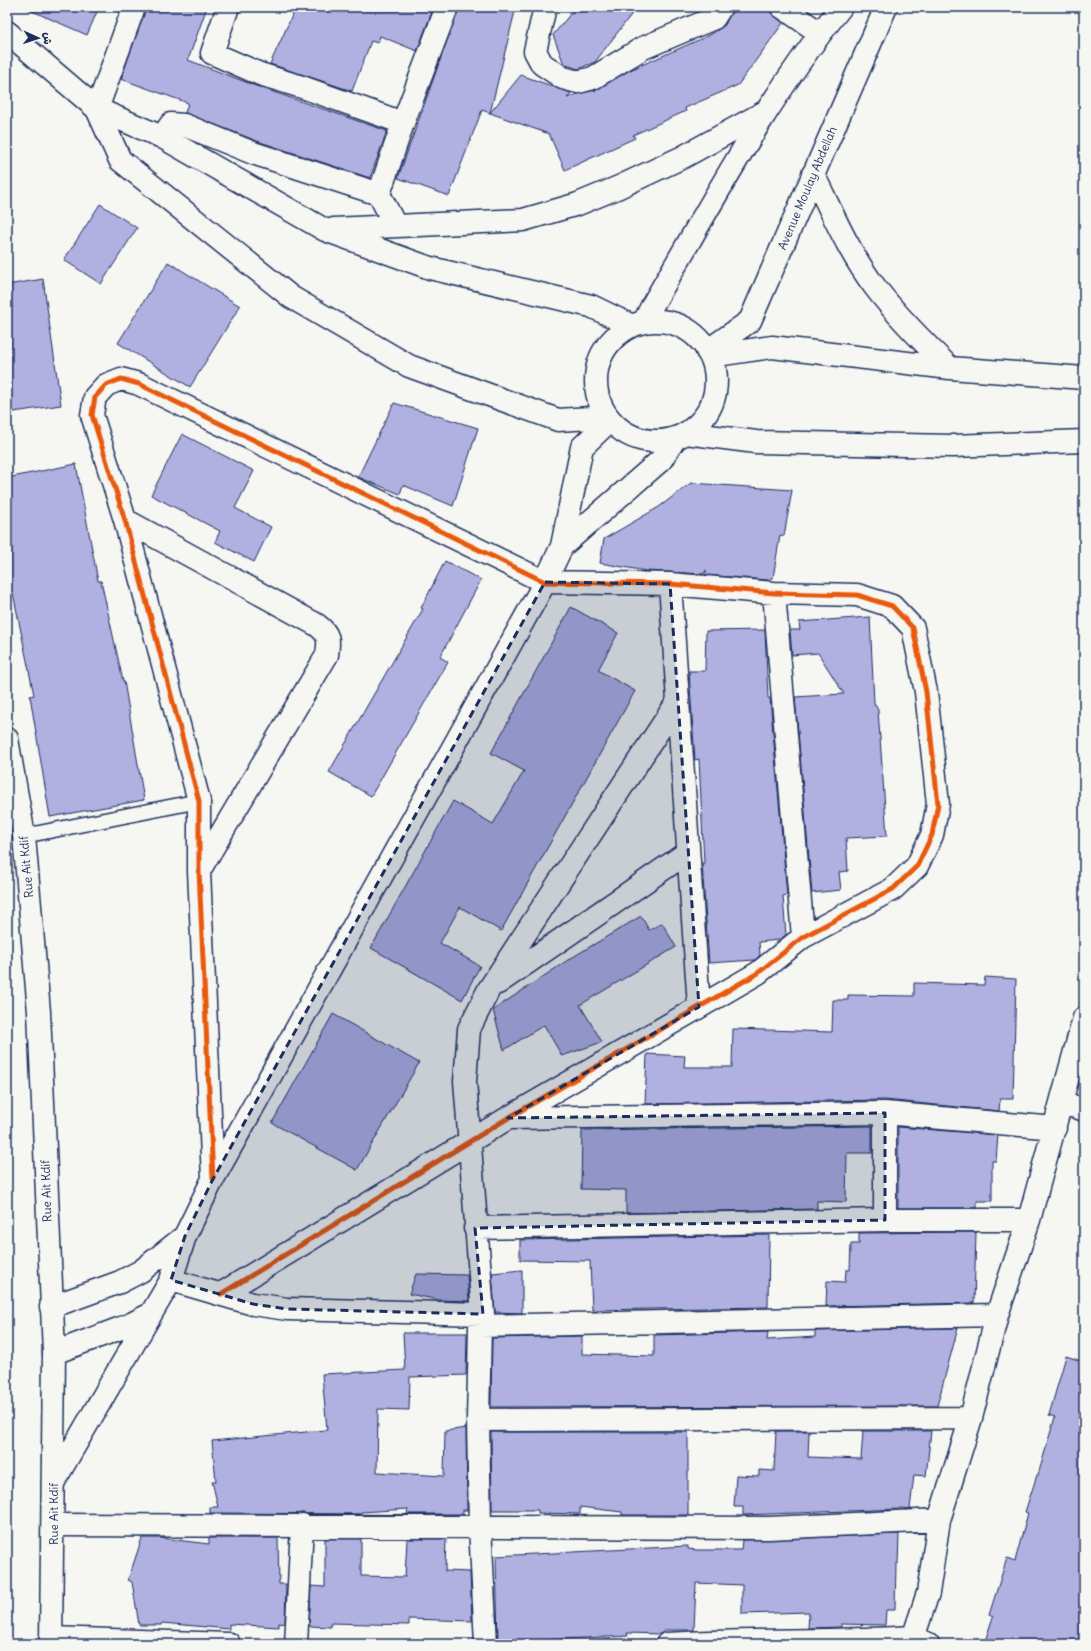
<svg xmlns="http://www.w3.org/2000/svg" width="1091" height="1651" font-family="Delius,'Playpen Sans Arabic',sans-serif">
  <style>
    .building { fill: #b0b0e1; stroke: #1b2f5e }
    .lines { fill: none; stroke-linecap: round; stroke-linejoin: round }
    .lane-casing { stroke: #1b2f5e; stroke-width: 17 }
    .street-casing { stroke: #1b2f5e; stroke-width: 25 }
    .secondary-casing { stroke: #1b2f5e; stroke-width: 25 }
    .primary-casing { stroke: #1b2f5e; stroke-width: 25 }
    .lane { stroke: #f6f6f2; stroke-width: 14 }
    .street { stroke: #f6f6f2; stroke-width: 22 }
    .secondary { stroke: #f6f6f2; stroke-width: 22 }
    .primary { stroke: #f6f6f2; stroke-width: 22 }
    .cycleway-casing { stroke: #f6f6f2; stroke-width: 8 }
    .cycleway { stroke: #e8590c; stroke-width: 5 }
    .marked { fill: #1b2f5e; fill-opacity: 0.2; stroke: #1b2f5e; stroke-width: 3; stroke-dasharray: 8 5; stroke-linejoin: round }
    .labels { text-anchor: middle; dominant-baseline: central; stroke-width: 4; stroke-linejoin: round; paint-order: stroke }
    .street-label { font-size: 12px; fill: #1b2f5e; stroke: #f6f6f2 }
  </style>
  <rect width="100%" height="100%" fill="#f6f6f2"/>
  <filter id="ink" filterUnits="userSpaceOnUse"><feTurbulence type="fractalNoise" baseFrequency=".025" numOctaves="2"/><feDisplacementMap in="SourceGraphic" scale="8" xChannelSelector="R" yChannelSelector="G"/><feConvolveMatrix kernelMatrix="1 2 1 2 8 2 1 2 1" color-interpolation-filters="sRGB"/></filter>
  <g filter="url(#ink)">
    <path class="building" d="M 23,7 L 99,7 L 87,35 Z
      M 146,7 L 207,7 L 188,60 L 256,86 L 387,131 L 370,178 L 257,141 L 185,113 L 188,103 L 121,79 Z
      M 296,7 L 426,7 L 433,9 L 417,51 L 380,36 L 378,43 L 371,41 L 352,91 L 270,64 Z
      M 459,7 L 516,7 L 490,113 L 482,110 L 449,196 L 398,178 Z
      M 576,7 L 637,7 L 595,62 L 578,69 L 564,64 L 553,35 Z
      M 733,7 L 765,7 L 783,23 L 738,85 L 685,108 L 686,111 L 633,135 L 635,138 L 565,170 L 549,134 L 490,113 L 521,75 L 571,93 L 567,98 L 577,94 L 596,90 L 628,71 L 710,35 L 725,25 Z
      M 100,204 L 137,228 L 101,284 L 64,260 Z
      M 168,262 L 240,306 L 190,387 L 118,343 Z
      M 43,279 L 61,405 L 7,413 L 7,285 Z
      M 394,403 L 478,428 L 453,506 L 403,485 L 400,494 L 358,477 Z
      M 182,434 L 254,471 L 235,508 L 271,527 L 254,562 L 215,542 L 220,531 L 151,495 Z
      M 76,464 L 98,581 L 101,581 L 123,681 L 124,681 L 144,800 L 50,817 L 30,696 L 34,695 L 13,593 L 10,593 L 7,578 L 7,478 Z
      M 691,483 L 792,490 L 784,536 L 780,535 L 773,578 L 767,580 L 706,575 L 706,570 L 704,574 L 646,571 L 600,563 L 604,539 L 659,507 Z
      M 445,561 L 481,580 L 440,657 L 448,662 L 371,796 L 329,772 L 423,609 L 421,608 Z
      M 571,607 L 618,633 L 598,670 L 635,691 L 501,931 L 460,907 L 440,943 L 480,966 L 462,1000 L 371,948 L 453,801 L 493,824 L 524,771 L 491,753 Z
      M 870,617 L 874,703 L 878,710 L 887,836 L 846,838 L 848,871 L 839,872 L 841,890 L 812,893 L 795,697 L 844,694 L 818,653 L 792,655 L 790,630 L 800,630 L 799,622 Z
      M 765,630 L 768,698 L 770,698 L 787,895 L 783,896 L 786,935 L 779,940 L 759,942 L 760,955 L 755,960 L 709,963 L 702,863 L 704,863 L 699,759 L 695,760 L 689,671 L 705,671 L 706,631 Z
      M 641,916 L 649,930 L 662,923 L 676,947 L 580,1005 L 602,1042 L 562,1056 L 544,1025 L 504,1050 L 493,1010 L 568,960 Z
      M 985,977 L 1016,979 L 1013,1099 L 1000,1099 L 999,1111 L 885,1100 L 645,1104 L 647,1054 L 685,1056 L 684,1067 L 732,1067 L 733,1029 L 832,1032 L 833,1000 L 848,1000 L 848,995 L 914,996 L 914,983 L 984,985 Z
      M 333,1014 L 419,1063 L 357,1170 L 272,1123 Z
      M 872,1126 L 872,1153 L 847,1153 L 846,1202 L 817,1201 L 817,1209 L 626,1213 L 626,1190 L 581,1189 L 582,1130 Z
      M 898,1127 L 998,1135 L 996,1161 L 992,1161 L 992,1201 L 977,1201 L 977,1208 L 898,1208 Z
      M 976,1232 L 974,1303 L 826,1306 L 827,1281 L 845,1282 L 846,1270 L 850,1270 L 851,1244 L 859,1244 L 859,1233 Z
      M 769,1235 L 768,1307 L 592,1310 L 590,1261 L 520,1260 L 520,1240 Z
      M 522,1270 L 522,1313 L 495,1312 L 492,1273 Z
      M 416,1274 L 467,1275 L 469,1301 L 439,1300 L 409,1294 Z
      M 958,1328 L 937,1406 L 491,1407 L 492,1338 L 582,1336 L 582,1354 L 654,1356 L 654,1335 L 768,1332 L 767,1340 L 815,1337 L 815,1331 Z
      M 403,1333 L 467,1333 L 466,1375 L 410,1377 L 409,1410 L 378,1409 L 377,1472 L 444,1476 L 445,1431 L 466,1428 L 467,1510 L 463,1510 L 463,1514 L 407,1514 L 408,1509 L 361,1512 L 361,1514 L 210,1513 L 210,1507 L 218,1507 L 212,1481 L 216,1481 L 212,1441 L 327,1430 L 322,1374 L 405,1370 Z
      M 1066,1356 L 1084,1362 L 1084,1644 L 984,1644 L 993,1617 L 989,1615 L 1007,1558 L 1015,1561 L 1028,1513 L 1025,1512 L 1037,1475 L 1038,1475 L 1055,1417 L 1049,1415 Z
      M 776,1431 L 809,1431 L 808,1457 L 861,1459 L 863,1431 L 931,1431 L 926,1476 L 914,1475 L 910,1509 L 900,1508 L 900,1509 L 743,1515 L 743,1507 L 734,1507 L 736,1475 L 759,1476 L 759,1470 L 774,1471 Z
      M 491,1432 L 688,1432 L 688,1515 L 622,1515 L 622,1512 L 580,1507 L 580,1514 L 538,1513 L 538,1510 L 492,1510 Z
      M 899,1534 L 898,1564 L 896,1564 L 895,1610 L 886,1610 L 885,1625 L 841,1624 L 841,1627 L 808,1628 L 809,1612 L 742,1614 L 742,1585 L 696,1583 L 694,1630 L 666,1630 L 660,1634 L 627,1633 L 628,1636 L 498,1642 L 496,1556 L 688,1546 L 688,1549 L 697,1550 L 741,1550 L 742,1540 Z
      M 142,1538 L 160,1538 L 209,1544 L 209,1538 L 278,1538 L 279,1584 L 286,1584 L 285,1624 L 279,1623 L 279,1627 L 229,1624 L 229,1629 L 162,1623 L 161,1625 L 139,1625 L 132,1582 L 128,1580 Z
      M 325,1539 L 361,1539 L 361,1576 L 405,1577 L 407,1539 L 446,1539 L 445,1571 L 470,1572 L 472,1621 L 409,1619 L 409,1625 L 331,1623 L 331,1627 L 309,1626 L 311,1586 L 325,1587 Z"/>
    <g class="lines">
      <defs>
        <path id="lane" d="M 24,836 L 199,801"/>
        <path id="street" d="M 228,7 L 212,53 L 260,74 L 305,88 L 403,123
          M 545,7 L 535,51 L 542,64 L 563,78 L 578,82 L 593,78 L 643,48 L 714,18 L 721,7
          M 782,7 L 820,33
          M 97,109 L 134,7
          M 162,137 L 171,124 L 184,125 L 253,153 L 379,194
          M 395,225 L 379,194 L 403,123 L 447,7
          M 125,520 L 317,625 C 330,635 329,640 327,655 L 199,871
          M 562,546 L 661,460 L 675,439
          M 670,584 L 699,1007
          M 774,593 L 803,937
          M 498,983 L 688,852
          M 1062,1102 L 1084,1110
          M 509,1118 L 885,1113 L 1055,1128
          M 213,1179 L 199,871 L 199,801 L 125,520 L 92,415 L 95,397 L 106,385 L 121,379 L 139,384 L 545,582 L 670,584 L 774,593 L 857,595 L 892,606 L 913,628 L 926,692 L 938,804 L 932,835 L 917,866 L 893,889 L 803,937 L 758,973 L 508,1118 L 221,1294
          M 885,1220 L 885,1113
          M 475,1228 L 885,1220 L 1029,1220
          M 171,1280 L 253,1304 L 287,1309 L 483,1314
          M 51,1307 L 120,1282 L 141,1271 L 185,1236
          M 480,1326 L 997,1315
          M 54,1353 L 129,1325 L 151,1314 L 171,1280 L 185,1236 L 213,1179 L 545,582 L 562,546 L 582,447 L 610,420
          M 478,1420 L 971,1418
          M 53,1483 L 151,1314
          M 53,1525 L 769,1528 L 939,1520
          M 51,1638 L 229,1644
          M 296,1644 L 302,1525
          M 486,1644 L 480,1526 L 478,1420 L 480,1326 L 483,1314 L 465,1081 L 469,1029 L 489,989 L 678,701
          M 667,1644 C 749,1639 832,1642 914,1637 L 928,1644
          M 911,1644 L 928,1593 L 939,1520 L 971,1418 L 997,1315 L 1029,1220 L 1084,1018"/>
        <path id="secondary" d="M 7,739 L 24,836 L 39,1012 L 54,1353 L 51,1644"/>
        <path id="primary" d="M 7,32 L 97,109 L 162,137 L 325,230 L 430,268 L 591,306 L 632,326
          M 97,109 L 120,160 L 291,297 L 409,366 L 558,420 L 607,417
          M 813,174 C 832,212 849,253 875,287 C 897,316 923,342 950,368
          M 334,229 L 523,220 L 578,204 L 619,187 L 683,157 L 765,112
          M596 381a60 60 0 1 1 120 0a60 60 0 1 1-120 0Z
          M 644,322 L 653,304 C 712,203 767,99 841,7
          M 707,351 L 750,321 L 886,7
          M 710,356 L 772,347 L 950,368 L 1084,378
          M 686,433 L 756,442 L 953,446 L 1084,441"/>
      </defs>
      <use href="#lane" class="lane-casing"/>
      <use href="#street" class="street-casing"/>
      <use href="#secondary" class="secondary-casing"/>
      <use href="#primary" class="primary-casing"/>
      <use href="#lane" class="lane"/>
      <use href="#street" class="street"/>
      <use href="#secondary" class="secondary"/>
      <use href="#primary" class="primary"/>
      <defs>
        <path id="cycleway" d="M 213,1179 L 199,871 L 199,801 L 125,520 L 92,415 L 95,397 L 106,385 L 121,379 L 139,384 L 545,582 L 670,584 L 774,593 L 857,595 L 892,606 L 913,628 L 926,692 L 938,804 L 932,835 L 917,866 L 893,889 L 803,937 L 758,973 L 508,1118 L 221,1294"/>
      </defs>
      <use href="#cycleway" class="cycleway-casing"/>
      <use href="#cycleway" class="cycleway"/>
    </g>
  </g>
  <path class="marked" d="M 545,582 L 670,584 L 699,1007 L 508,1118 L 885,1113 L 885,1220 L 475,1228 L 483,1314 L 287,1309 L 253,1304 L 171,1280 L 185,1236 L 213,1179 Z"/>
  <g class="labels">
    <g class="street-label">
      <text transform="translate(807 188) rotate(-67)">Avenue Moulay Abdellah</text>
      <text transform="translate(26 867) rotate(-95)">Rue Ait Kdif</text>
      <text transform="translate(46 1191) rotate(-92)">Rue Ait Kdif</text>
      <text transform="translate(53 1514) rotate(-90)">Rue Ait Kdif</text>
    </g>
  </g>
  <rect width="1091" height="1651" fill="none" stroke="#f6f6f2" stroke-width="24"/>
  <rect x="12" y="12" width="1067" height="1627" fill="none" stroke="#1b2f5e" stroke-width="1.5" filter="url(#ink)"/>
  <g transform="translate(38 38) rotate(93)" stroke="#f6f6f2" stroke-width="3" paint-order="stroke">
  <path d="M0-3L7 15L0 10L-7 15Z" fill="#1b2f5e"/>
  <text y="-6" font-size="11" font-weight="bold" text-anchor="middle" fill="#1b2f5e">ش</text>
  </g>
</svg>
